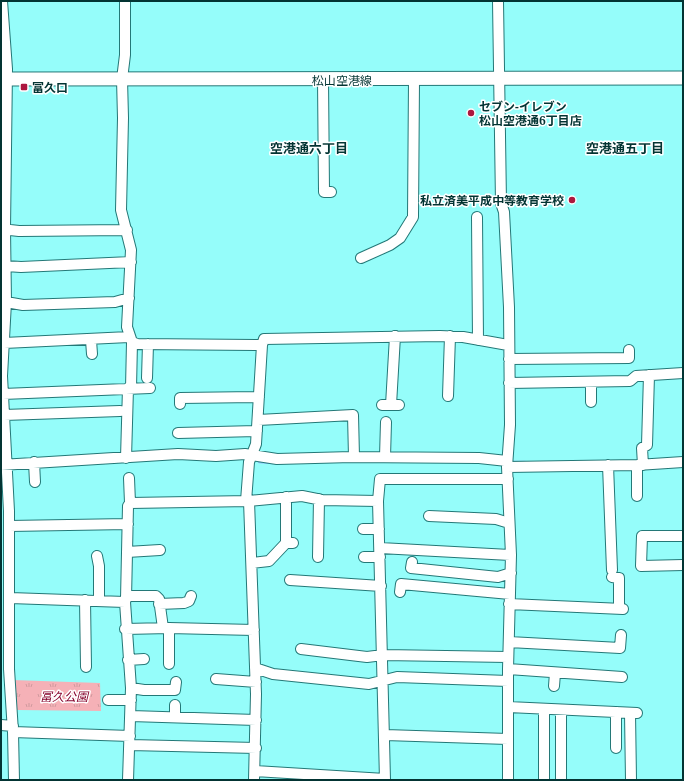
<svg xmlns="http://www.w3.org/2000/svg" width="684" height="781" font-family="'Noto Serif','Noto Sans JP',serif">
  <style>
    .park { fill: url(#park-tufts) }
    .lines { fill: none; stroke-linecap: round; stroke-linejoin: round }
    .stream { stroke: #8ebef8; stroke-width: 2.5 }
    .minor-casing { stroke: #247877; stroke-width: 12 }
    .major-casing { stroke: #247877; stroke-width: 15 }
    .minor { stroke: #fff; stroke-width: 10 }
    .major { stroke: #fff; stroke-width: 13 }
    .poi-dot { fill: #ac173f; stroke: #fff; stroke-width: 1.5 }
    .labels { text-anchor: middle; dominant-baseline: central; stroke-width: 3; stroke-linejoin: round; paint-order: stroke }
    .street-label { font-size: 12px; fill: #033433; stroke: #fff }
    .poi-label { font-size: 12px; font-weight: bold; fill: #033433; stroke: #fff; text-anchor: start }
    .park-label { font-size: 12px; font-style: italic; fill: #85032c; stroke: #fff }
    .neighbourhood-label { font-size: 13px; font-weight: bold; fill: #033433; stroke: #fff }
  </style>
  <defs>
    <pattern id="park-tufts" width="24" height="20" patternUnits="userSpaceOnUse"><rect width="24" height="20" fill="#f5b1b7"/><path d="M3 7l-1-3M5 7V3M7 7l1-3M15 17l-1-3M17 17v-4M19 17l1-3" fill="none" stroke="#d0999e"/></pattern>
  </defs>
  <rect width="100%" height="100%" fill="#95fdfa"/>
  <path class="park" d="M 12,680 L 100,683 L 101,711 L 17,710 L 14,708 Z"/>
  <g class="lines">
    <path class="stream" d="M 259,462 L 273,463
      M 512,462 L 525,462"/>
    <defs>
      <path id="minor" d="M 2,1 L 7,69 L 5,229 L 6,302 L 2,376 L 9,511 L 9,669 L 13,732 L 14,780
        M 125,1 L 125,55 L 122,79 L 123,118 L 121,210 L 131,250 L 127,327 L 132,342 L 137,344 L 262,345
        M 498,1 L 501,203 L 504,212 L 509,307 L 510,425 L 507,467 L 511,555 L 508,669 L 508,780
        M 323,79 L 324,192 L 331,192
        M 477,217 L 478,340
        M 1,229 L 19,231 L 127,230
        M 361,258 L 390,245 L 400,238 L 413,217 L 414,80
        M 6,266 L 21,267 L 131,262
        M 6,302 L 23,305 L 115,302 L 129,298
        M 91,340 L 92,354
        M 4,343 L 129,337
        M 509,359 L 629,358 L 629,350
        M 147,378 L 148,344
        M 509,383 L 630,381 L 636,376 L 683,373
        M 131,388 L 132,342
        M 3,394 L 150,388
        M 448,396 L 450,336
        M 591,402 L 591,382
        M 180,404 L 180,398 L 259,397
        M 382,405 L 399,405
        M 391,405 L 395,336
        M 4,415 L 120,411
        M 258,420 L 353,415 L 354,457
        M 178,433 L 257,431
        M 385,457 L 386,422
        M 126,458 L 128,388
        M 34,462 L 35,482
        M 1,465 L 178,454 L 216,456 L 245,454 L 277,459 L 352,457 L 479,458 L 507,461
        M 608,465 L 612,570
        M 643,465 L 642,448 L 647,445 L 649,375
        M 507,467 L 637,465 L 683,462
        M 129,478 L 130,503
        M 637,496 L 637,465
        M 286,497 L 286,543 L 293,543
        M 246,501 L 249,462 L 256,444 L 262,345 L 264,339 L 440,336 L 463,337 L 508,345
        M 249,501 L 256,694 L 254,780
        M 378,501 L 380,479 L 508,479
        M 429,516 L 496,519 L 509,523
        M 9,526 L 128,524
        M 363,529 L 379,529
        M 683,536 L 642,536 L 641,566 L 683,565
        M 380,548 L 511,555
        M 127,552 L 160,550
        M 97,556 L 99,566 L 99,601
        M 318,557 L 319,499
        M 364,557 L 380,557
        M 412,562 L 411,568 L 498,577 L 511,573
        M 252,563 L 269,561 L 286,543
        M 612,577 L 619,578 L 619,609
        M 290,580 L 381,586
        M 400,592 L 401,584 L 510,594
        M 126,596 L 156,596 L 159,599 L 163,628
        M 10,598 L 125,602
        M 85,600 L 86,667
        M 159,604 L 184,603 L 189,601 L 191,596
        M 509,604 L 623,609
        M 125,629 L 169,628 L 254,630
        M 509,642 L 620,648 L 621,635
        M 301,649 L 367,657 L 383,655 L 508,657
        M 128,660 L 144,659
        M 169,664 L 169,628
        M 255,668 L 273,674 L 369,684 L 397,677 L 508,681
        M 508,669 L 622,677
        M 216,679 L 256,682
        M 554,686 L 555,673
        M 131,688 L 144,690 L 175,690 L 176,682
        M 108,700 L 131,700
        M 508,707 L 637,713
        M 544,709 L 544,780
        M 561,710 L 561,780
        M 616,712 L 616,748
        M 630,713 L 631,780
        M 131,716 L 256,720
        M 175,717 L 175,705
        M 1,725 L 13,726
        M 13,732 L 130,736
        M 385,735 L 508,739
        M 130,745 L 256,748
        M 255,771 L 385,779
        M 128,780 L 131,688 L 125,602 L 126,599 L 128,506 L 130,503 L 249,501 L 302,496 L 322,500 L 378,501 L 385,780"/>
      <path id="major" d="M 1,79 L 683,78"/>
    </defs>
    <use href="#minor" class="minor-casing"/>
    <use href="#major" class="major-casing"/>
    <use href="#minor" class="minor"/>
    <use href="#major" class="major"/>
  </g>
  <g class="poi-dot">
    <rect x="20" y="83" width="8" height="8" rx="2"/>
    <circle cx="471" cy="113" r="4"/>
    <circle cx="572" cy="200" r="4"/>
  </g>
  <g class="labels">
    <g class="street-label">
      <text x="342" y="80">松山空港線</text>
    </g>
    <g class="poi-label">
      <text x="32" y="87">富久口</text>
      <text x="479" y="106">セブン-イレブン<tspan x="479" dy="14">松山空港通6丁目店</tspan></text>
      <text x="564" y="200" text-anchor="end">私立済美平成中等教育学校</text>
    </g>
    <g class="park-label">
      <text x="64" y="696">冨久公園</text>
    </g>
    <g class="neighbourhood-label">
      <text x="309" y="148">空港通六丁目</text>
      <text x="625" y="148">空港通五丁目</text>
    </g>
  </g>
  <rect width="684" height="781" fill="none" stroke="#033433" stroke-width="4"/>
</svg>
